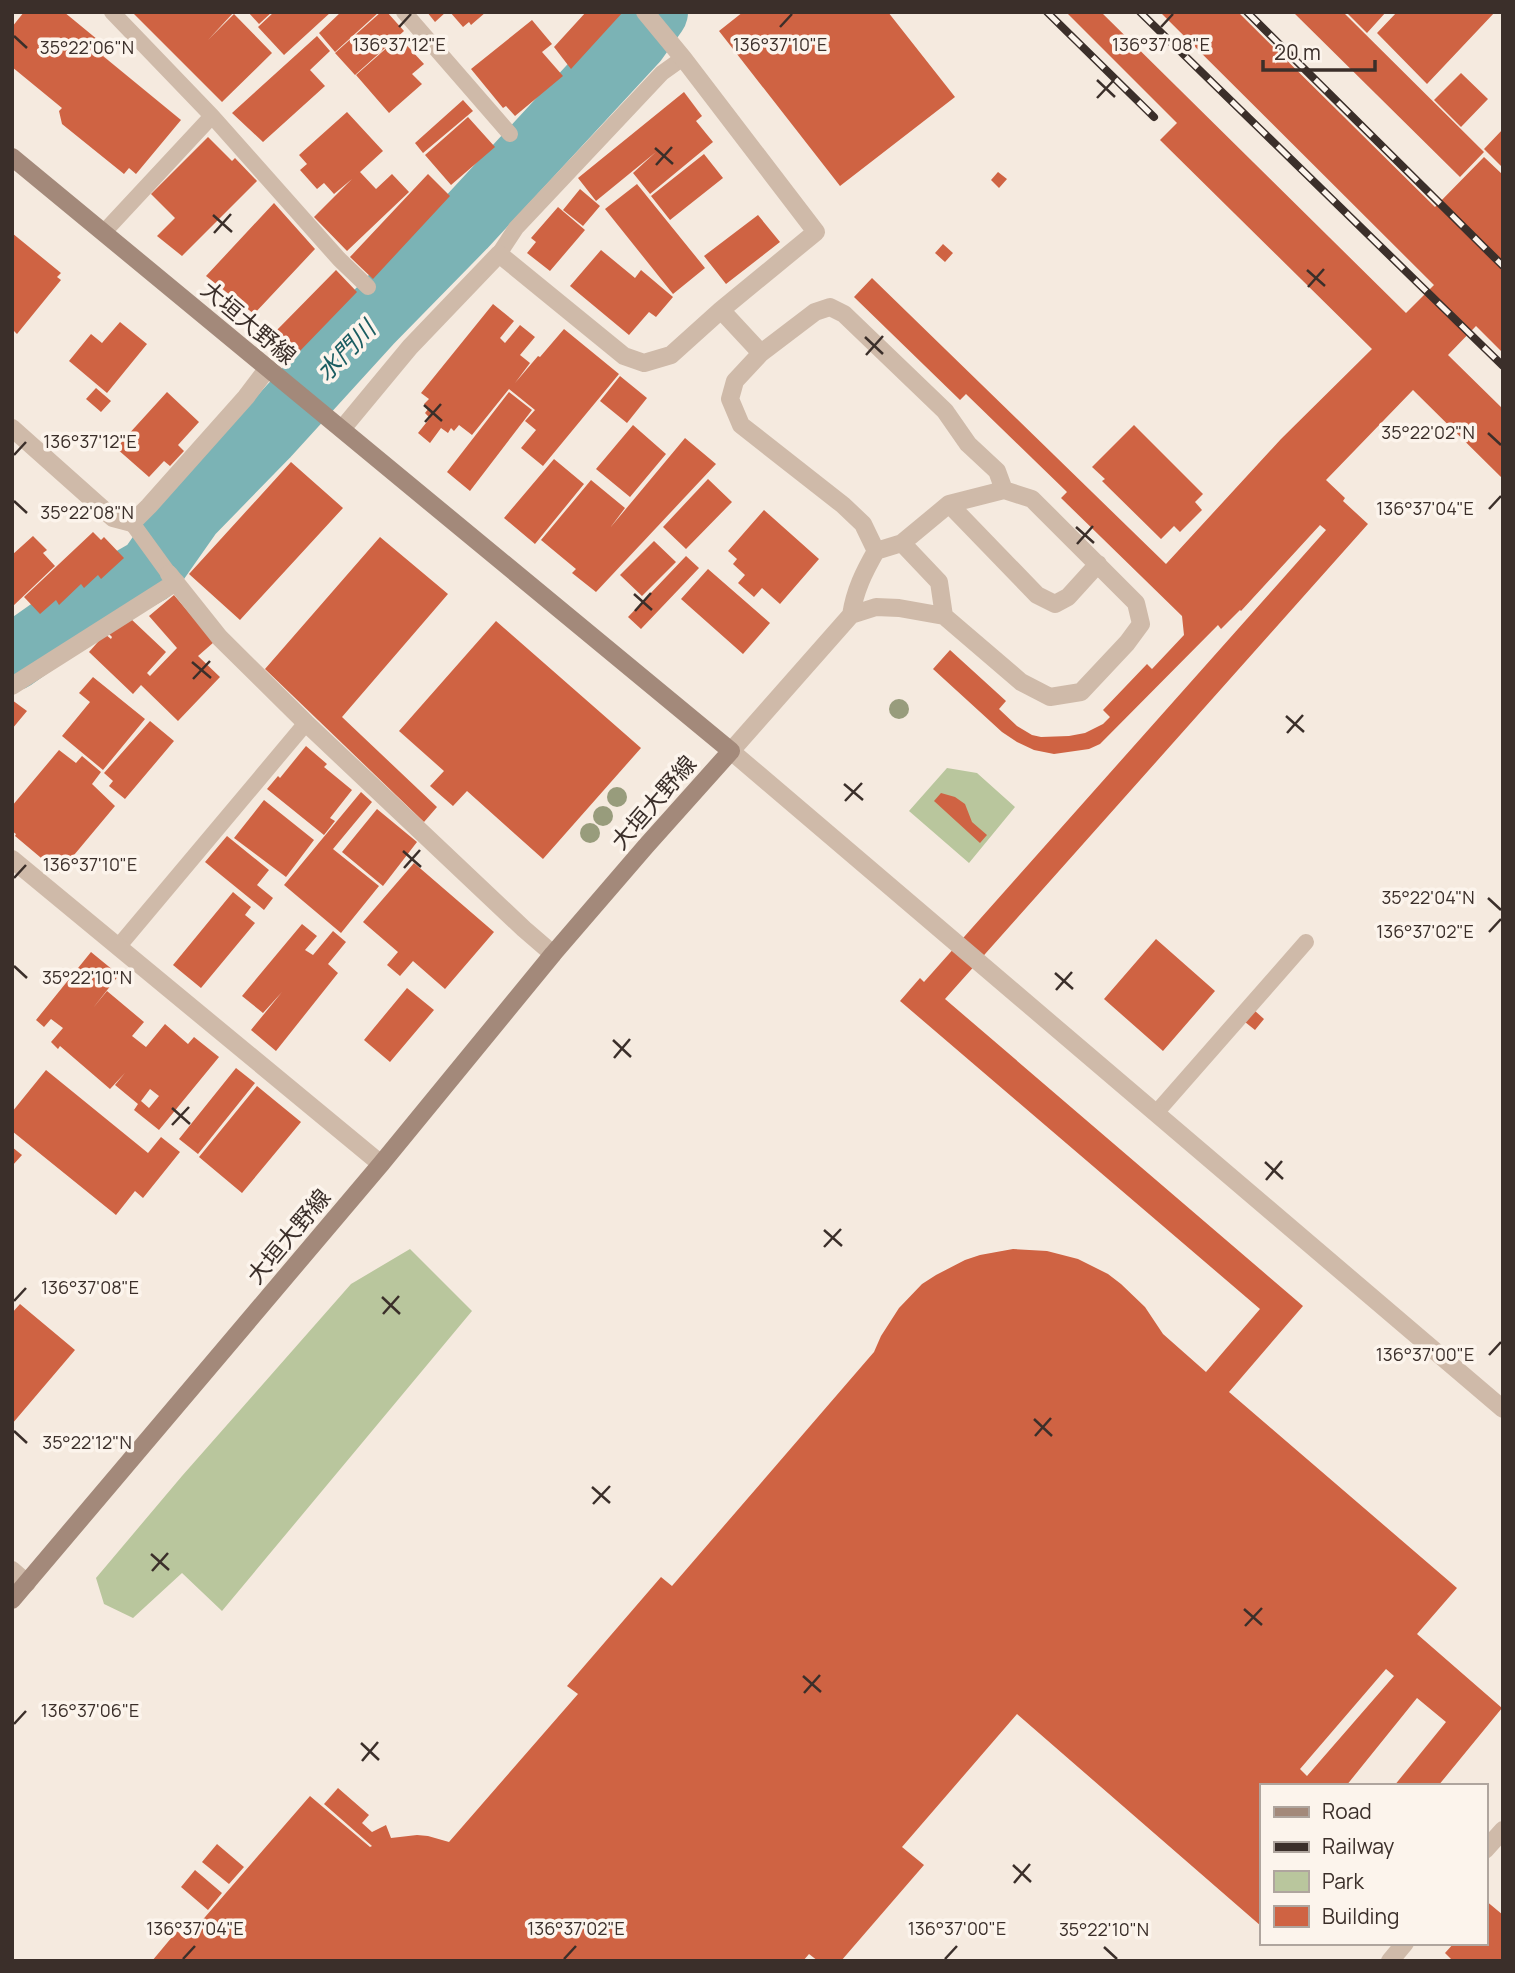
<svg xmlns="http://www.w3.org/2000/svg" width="1515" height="1973" font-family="Manrope,'Noto Sans JP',sans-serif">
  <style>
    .green { fill: #b9c69d }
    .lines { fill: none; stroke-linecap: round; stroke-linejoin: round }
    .river { stroke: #7bb3b5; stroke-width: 66 }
    .building { fill: #cf6343; fill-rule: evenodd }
    .service { stroke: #cfbaa9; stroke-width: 16 }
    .minor { stroke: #cfbaa9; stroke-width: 18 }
    .secondary { stroke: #a3897a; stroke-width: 18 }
    .rail-casing { stroke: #3b2f2a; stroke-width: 8 }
    .rail { stroke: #fcf4ec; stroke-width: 5; stroke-dasharray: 16; stroke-linecap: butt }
    .tree { fill: #989c7c }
    .ticks { fill: none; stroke: #3b2f2a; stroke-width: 2.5 }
    .labels { text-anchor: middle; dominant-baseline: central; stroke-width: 7; stroke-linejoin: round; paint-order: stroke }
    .street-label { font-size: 23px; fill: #3b2f2a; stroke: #fcf4ec }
    .water-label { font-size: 24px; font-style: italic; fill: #1b5d61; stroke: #fcf4ec }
    .ticks-label { font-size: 18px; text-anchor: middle; fill: #3b2f2a; stroke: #fcf4ec; stroke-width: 7; stroke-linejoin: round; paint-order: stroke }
  </style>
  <rect width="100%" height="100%" fill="#f5eadf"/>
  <path class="green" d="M 947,768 L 977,773 L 1015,807 L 969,863 L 909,811 Z
    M 410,1249 L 472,1311 L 222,1611 L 182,1573 L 133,1618 L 104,1604 L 96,1578 L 182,1476 L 351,1284 Z"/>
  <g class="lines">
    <path class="river" d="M 12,658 L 80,610 L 150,570 L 190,513 L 266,435 L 369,322 L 463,226 L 635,40 L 655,12"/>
  </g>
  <path class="building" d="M 24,12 L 64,12 L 109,49 L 103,56 L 181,120 L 136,174 L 129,168 L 124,174 L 62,124 L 59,111 L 62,108 L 12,67 L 12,27 Z
    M 132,12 L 234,12 L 208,40 L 234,14 L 272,53 L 222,102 Z
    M 248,12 L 272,12 L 259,24 Z
    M 274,12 L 331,12 L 284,55 L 258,27 Z
    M 341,12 L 379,12 L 335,52 L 319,33 Z
    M 381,12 L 387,12 L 404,31 L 355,75 L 335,53 Z
    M 427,12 L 446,12 L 435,22 Z
    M 450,12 L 486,12 L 471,25 L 469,22 L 463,27 Z
    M 586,12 L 623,12 L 571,69 L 554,47 Z
    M 743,12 L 888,12 L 955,97 L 840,186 L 719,31 Z
    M 1066,12 L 1101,12 L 1406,313 L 1434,285 L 1160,12 L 1238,12 L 1435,207 L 1484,157 L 1503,175 L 1503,353 L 1476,326 L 1448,355 L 1503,409 L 1503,479 L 1413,390 L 1326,480 L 1345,498 L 1343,501 L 1368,524 L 945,999 L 1303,1306 L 1229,1392 L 1457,1588 L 1417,1634 L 1502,1708 L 1438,1786 L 1394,1786 L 1446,1722 L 1417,1698 L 1346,1786 L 1261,1786 L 1261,1926 L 1017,1714 L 902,1847 L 924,1865 L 841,1961 L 818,1961 L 809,1954 L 803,1961 L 152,1961 L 177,1931 L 186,1939 L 310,1796 L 370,1847 L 372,1846 L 324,1804 L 338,1788 L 369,1815 L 362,1823 L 372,1832 L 386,1825 L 391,1838 L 417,1835 L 428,1836 L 449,1842 L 578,1694 L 567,1686 L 661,1577 L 672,1586 L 874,1352 L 881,1336 L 899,1308 L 922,1284 L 936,1275 L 965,1260 L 980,1255 L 1013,1249 L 1047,1251 L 1078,1259 L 1108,1274 L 1121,1284 L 1145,1307 L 1163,1334 L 1206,1372 L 1260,1309 L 900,1001 L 920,978 L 924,982 L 1326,530 L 1320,525 L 1241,611 L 1240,610 L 1221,629 L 1218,625 L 1100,744 L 1089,749 L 1054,754 L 1034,750 L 1017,742 L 1002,732 L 933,669 L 950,650 L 1006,701 L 999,709 L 1017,726 L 1032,735 L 1041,737 L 1069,736 L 1085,733 L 1103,724 L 1110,717 L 1103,710 L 1147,664 L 1152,669 L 1184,635 L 1182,616 L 1061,498 L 1067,492 L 966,394 L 960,400 L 854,297 L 872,278 L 1166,564 L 1281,439 L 1372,349 L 1160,140 L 1177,123 ZM 1386,1669 L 1394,1676 L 1307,1776 L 1300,1769 Z
    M 1293,12 L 1343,12 L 1484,152 L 1460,177 Z
    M 1346,12 L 1386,12 L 1367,33 Z
    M 1397,12 L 1495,12 L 1427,84 L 1377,33 Z
    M 532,20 L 552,44 L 542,52 L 563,76 L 515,116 L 506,106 L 503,108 L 471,69 Z
    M 317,36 L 330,51 L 310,70 L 325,86 L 263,142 L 232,113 Z
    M 399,37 L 424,64 L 412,74 L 422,84 L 389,113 L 356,75 Z
    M 1461,73 L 1488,99 L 1461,127 L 1434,100 Z
    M 684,92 L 702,116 L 696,121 L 713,142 L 650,194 L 633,173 L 656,152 L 596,201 L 578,178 Z
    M 463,100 L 473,111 L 423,153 L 415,143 Z
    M 347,112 L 383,151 L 360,172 L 376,189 L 392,174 L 409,192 L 347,251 L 314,217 L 352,179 L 334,194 L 324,183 L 317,189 L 300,170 L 307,164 L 299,155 Z
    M 468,117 L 495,147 L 451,185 L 425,155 Z
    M 1503,129 L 1503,168 L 1484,149 Z
    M 208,137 L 232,161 L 235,158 L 257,181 L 182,256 L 157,236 L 175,218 L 151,194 Z
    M 704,154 L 723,178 L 670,220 L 651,196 Z
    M 998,172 L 1007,179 L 999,188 L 991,180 Z
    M 428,174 L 450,196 L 373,279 L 350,257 Z
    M 637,184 L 705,268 L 673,294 L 605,209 Z
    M 580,189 L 600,206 L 583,226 L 563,210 Z
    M 274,203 L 315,249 L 254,314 L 206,276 Z
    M 558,207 L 585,230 L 550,271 L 527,253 L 536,242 L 531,238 Z
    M 758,215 L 780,242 L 726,284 L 704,256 Z
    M 12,233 L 61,273 L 57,277 L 61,280 L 17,334 L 14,331 L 12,333 Z
    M 943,244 L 953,253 L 945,262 L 935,253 Z
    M 601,250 L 635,278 L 641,270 L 673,297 L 656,317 L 649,312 L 629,335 L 570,286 Z
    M 336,270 L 357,292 L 299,352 L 275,332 Z
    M 493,304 L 514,321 L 500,338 L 505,343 L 520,325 L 535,337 L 520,355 L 530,363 L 515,383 L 538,356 L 540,357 L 564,329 L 619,374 L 543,466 L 521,448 L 536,430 L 525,421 L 535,410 L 509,389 L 472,435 L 459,425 L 454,431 L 451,428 L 448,433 L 441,428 L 430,443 L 418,433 L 430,418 L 425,413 L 429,408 L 424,404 L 429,399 L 421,393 Z
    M 120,322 L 147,344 L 107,393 L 69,361 L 91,334 L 102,343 Z
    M 620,376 L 647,398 L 627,423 L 600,401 Z
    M 96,388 L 111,401 L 101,412 L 86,399 Z
    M 167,392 L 199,422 L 178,445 L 184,451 L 170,466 L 164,461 L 149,477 L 116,448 Z
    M 509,392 L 532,410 L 470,491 L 447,472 Z
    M 633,425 L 666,454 L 630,497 L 596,469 Z
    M 1134,425 L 1203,494 L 1195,502 L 1202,510 L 1180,532 L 1174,526 L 1161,539 L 1102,481 L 1105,479 L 1092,467 Z
    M 685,438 L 716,464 L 596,592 L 572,573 L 576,569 L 541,540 L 591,480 L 625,508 L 610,528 Z
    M 554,459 L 584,484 L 535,544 L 504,518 Z
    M 291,462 L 343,508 L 240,620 L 189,574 Z
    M 708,479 L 732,502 L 686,549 L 663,527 Z
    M 764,510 L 819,559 L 780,604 L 762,588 L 754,597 L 738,583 L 745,575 L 733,564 L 737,559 L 728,551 Z
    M 93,532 L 101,540 L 104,537 L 124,558 L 101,579 L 98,575 L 84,588 L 81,584 L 59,605 L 56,600 L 40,614 L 24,597 Z
    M 33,536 L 47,550 L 43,553 L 55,566 L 12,607 L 12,555 Z
    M 380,537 L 448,594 L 342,717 L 437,807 L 424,822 L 265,669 Z
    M 654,541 L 676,562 L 642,596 L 620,575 Z
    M 686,556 L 699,568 L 641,629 L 628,617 Z
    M 708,569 L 770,623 L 743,654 L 681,599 Z
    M 174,595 L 214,642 L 198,656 L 220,677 L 178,721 L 141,685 L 133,694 L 89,652 L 105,634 L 111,639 L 112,637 L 108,633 L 130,618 L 166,652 L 147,673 L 150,676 L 177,648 L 149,616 Z
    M 496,621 L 641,748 L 543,859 L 467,791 L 453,806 L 430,786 L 444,771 L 399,731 Z
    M 93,677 L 145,719 L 103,770 L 62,736 L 90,702 L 79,693 Z
    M 12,700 L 27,711 L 12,729 Z
    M 150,721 L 174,741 L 125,799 L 109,786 L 113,781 L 104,773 Z
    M 306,746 L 327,764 L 324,767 L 352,790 L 330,818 L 335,821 L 324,835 L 267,789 L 278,776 L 280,778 Z
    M 59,750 L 76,763 L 82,756 L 101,772 L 92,784 L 115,806 L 59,873 L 15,836 L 16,834 L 12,831 L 12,806 Z
    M 361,792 L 372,802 L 333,849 L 379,886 L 341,933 L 284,885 Z
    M 941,793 L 955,797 L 965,804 L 972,822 L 987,835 L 980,843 L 934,801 Z
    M 264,800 L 314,840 L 286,877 L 234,838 Z
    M 377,809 L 417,842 L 383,886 L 342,852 Z
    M 227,836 L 269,870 L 257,885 L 273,898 L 264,910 L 205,862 Z
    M 414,863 L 494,932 L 445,989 L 413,961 L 400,976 L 387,965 L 398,952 L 363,922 Z
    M 233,892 L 251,907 L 245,915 L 255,923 L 201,988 L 173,965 Z
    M 302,924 L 317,936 L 305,950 L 313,955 L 333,931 L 346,942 L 328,964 L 338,973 L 276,1051 L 251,1030 L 282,992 L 263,1013 L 242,996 Z
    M 1156,939 L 1215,991 L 1163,1051 L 1104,999 Z
    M 91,952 L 119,975 L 93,1008 L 107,991 L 144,1022 L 132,1036 L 146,1047 L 165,1024 L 188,1044 L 194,1037 L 219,1057 L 159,1130 L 134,1110 L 138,1104 L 115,1085 L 125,1073 L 110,1089 L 60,1046 L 58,1049 L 51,1042 L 63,1028 L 51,1019 L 44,1027 L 36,1020 ZM 150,1089 L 159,1096 L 149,1108 L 141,1101 Z
    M 407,988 L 434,1010 L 390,1062 L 364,1040 Z
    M 1254,1010 L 1264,1019 L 1255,1030 L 1245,1022 Z
    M 236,1068 L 255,1083 L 198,1154 L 179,1139 Z
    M 46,1070 L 148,1153 L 161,1137 L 180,1152 L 143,1198 L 135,1191 L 116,1215 L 12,1131 L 12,1112 Z
    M 257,1086 L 301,1122 L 242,1193 L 199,1157 Z
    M 12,1147 L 22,1155 L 12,1166 Z
    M 20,1304 L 75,1350 L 12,1424 L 12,1313 Z
    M 217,1844 L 244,1867 L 229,1884 L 202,1862 Z
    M 195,1870 L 222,1893 L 208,1910 L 181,1887 Z
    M 1485,1900 L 1503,1915 L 1503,1961 L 1453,1961 L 1445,1953 L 1454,1943 L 1485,1943 Z"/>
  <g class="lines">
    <path class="service" d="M 112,12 L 212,116 L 339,259 L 368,287
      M 404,12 L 510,134
      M 104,232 L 212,116
      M 499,254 L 516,228 L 662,73 L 683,58
      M 132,523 L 169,574
      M 118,947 L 306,723
      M 1156,1113 L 1306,942"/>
    <path class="minor" d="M 721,310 L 761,353
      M 12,428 L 113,518 L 132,523 L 149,506 L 246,397 L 267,369
      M 342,429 L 410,347 L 499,254 L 624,356 L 644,363 L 671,355 L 721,310 L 816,232 L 683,58 L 645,12
      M 949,504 L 1037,595 L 1055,604 L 1068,597 L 1098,564
      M 902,543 L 939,582 L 944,616
      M 876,551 L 902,543 L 949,504 L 1004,490 L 1032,499 L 1136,603 L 1141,624 L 1127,643 L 1081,692 L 1050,697 L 1021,682 L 944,616 L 899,608 L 876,607 L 851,615 L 731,751 L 1503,1409
      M 169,574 L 220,638 L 306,723 L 524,929 L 553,954
      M 851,615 C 855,590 864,572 876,551 L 863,524 L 843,505 L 741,425 L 730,399 L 735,381 L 761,353 L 815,312 L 830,307 L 844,314 L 945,411 L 968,444 L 997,471 L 1004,490
      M 12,686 L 176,582
      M 12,859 L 381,1164
      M 12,1570 L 27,1583
      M 1485,1850 L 1503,1830
      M 1390,1961 L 1405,1943"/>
    <path class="secondary" d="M 12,157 L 731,751 L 646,846 L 553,954 L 381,1164 L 12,1600"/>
    <defs>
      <path id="rail" d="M 1047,12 L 1154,117
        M 1140,12 L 1503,366
        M 1247,12 L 1503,266"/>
    </defs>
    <use href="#rail" class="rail-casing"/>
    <use href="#rail" class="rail"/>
  </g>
  <g class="tree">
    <circle cx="899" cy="709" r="10"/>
    <circle cx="617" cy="797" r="10"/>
    <circle cx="603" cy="816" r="10"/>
    <circle cx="590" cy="833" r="10"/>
  </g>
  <path class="ticks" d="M 399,27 L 411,14M 780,27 L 792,14M 1161,27 L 1173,14M 14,36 L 27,48M 1097,80 L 1115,97M 1097,98 L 1114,80M 655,148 L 673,164M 656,165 L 672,147M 213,215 L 232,232M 214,233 L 231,214M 1307,270 L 1325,286M 1308,287 L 1324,269M 865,337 L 883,354M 866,355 L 883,336M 424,405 L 442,421M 425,422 L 441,404M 1488,433 L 1501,445M 14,455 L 26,442M 14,501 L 27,513M 1489,509 L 1501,496M 1076,527 L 1094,543M 1077,544 L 1093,526M 634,594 L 652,610M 635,611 L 651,593M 192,662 L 211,678M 193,679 L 210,661M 1286,716 L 1304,732M 1287,733 L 1303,715M 844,784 L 863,800M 845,801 L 862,783M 403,851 L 421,867M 404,868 L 420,850M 14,878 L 26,865M 1488,898 L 1501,910M 1489,932 L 1501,919M 14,966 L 27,978M 1055,973 L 1073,989M 1056,990 L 1072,972M 613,1040 L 631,1057M 614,1058 L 630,1039M 172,1108 L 190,1124M 172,1125 L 189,1107M 1265,1162 L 1283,1179M 1266,1180 L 1282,1161M 824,1230 L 842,1246M 824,1247 L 841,1229M 382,1297 L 400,1314M 14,1301 L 26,1288M 383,1314 L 399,1296M 1489,1355 L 1501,1342M 1034,1419 L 1052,1436M 14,1431 L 27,1443M 1035,1436 L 1051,1418M 592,1487 L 610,1503M 593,1504 L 610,1486M 151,1554 L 169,1570M 152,1571 L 168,1553M 1244,1609 L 1262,1625M 1245,1626 L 1262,1608M 803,1676 L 821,1692M 804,1693 L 820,1675M 14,1724 L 26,1711M 361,1743 L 379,1760M 362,1761 L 378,1742M 1013,1865 L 1031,1882M 1014,1883 L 1030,1864M 1104,1947 L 1117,1959M 183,1959 L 195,1946M 564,1959 L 576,1946M 945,1959 L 957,1946"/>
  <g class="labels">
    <g class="street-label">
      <text transform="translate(249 322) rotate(40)">大垣大野線</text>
      <text transform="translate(653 802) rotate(-49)">大垣大野線</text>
      <text transform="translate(288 1236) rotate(-50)">大垣大野線</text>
    </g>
    <g class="water-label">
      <text transform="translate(345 350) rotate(-46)">水門川</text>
    </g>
  </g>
  <g class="ticks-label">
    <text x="399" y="51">136°37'12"E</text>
    <text x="780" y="51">136°37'10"E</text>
    <text x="1161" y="51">136°37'08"E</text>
    <text x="87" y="54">35°22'06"N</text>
    <text x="1428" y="439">35°22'02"N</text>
    <text x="90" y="448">136°37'12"E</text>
    <text x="1425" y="515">136°37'04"E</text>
    <text x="87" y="519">35°22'08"N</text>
    <text x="90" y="871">136°37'10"E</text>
    <text x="1428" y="904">35°22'04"N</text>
    <text x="1425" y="938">136°37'02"E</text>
    <text x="87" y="984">35°22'10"N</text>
    <text x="90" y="1294">136°37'08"E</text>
    <text x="1425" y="1361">136°37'00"E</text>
    <text x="87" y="1449">35°22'12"N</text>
    <text x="90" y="1717">136°37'06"E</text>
    <text x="195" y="1935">136°37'04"E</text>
    <text x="576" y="1935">136°37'02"E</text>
    <text x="957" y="1935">136°37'00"E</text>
    <text x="1104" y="1936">35°22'10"N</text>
  </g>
  <rect width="1515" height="1973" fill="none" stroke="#3b2f2a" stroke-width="28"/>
  <rect x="1260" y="1784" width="228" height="161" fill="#fcf4ec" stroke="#afa59e" stroke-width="2"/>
  <rect x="1274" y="1807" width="35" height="10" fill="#a3897a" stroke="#afa59e" stroke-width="2"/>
  <text x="1322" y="1819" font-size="21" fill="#3b2f2a">Road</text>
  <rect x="1274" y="1842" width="35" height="10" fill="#3b2f2a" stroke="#afa59e" stroke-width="2"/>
  <text x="1322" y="1854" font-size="21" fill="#3b2f2a">Railway</text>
  <rect x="1274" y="1871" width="35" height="21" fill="#b9c69d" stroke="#afa59e" stroke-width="2"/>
  <text x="1322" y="1889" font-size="21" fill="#3b2f2a">Park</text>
  <rect x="1274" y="1906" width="35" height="21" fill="#cf6343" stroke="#afa59e" stroke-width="2"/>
  <text x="1322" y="1924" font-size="21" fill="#3b2f2a">Building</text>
  <path d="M1263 60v10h112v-10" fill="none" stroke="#3b2f2a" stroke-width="3.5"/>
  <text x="1274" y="60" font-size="21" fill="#3b2f2a" stroke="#fcf4ec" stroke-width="5" paint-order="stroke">20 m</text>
</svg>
